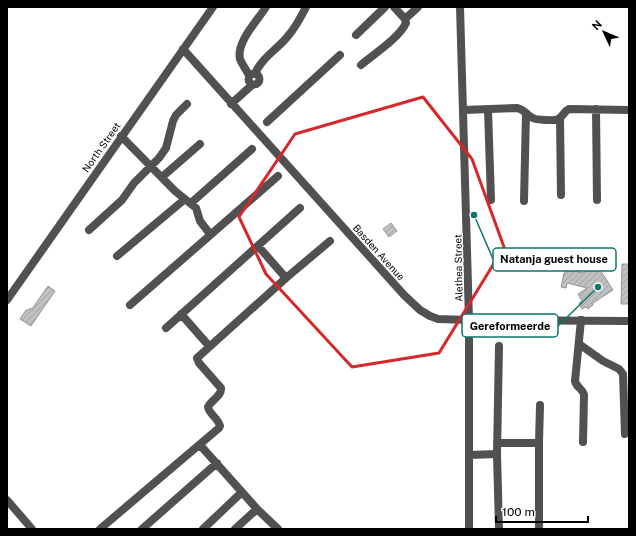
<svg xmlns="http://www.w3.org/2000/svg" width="636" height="536" font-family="'Public Sans',sans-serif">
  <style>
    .building { fill: url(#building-hatch); stroke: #959595 }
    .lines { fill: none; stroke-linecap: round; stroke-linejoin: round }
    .minor { stroke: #515151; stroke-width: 8 }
    .marked { fill: none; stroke: #d62828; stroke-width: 3; stroke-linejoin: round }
    .labels { text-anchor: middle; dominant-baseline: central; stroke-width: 3; stroke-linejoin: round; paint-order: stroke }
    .street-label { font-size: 10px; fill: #000; stroke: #fff }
    .leader { fill: none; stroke: #0f766e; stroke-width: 1.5 }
    .callout-dot { fill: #0f766e; stroke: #fff; stroke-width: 1.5 }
    .callout { fill: #fff; stroke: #0f766e; stroke-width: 1.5 }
    .callout-label { font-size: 11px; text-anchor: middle; font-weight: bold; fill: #000 }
  </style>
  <defs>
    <pattern id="building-hatch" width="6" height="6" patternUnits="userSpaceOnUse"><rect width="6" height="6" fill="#c0c0c0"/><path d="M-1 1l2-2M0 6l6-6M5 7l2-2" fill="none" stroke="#a3a3a3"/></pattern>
  </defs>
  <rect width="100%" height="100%" fill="#fff"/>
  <path class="building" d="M 391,223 L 397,231 L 389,237 L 383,229 Z
    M 622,264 L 629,264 L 629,304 L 621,304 Z
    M 597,265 L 613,290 L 593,303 L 593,305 L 588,309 L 586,307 L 582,309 L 579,303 L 582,301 L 578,294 L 587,288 L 567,283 L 566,288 L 561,287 L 565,269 L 583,273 Z
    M 48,286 L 55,291 L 31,326 L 20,319 L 26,310 L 28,310 L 30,308 L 32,309 Z"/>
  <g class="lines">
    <path class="minor" d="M 394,7 L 405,19
      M 460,7 L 469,320 L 469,529
      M 356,35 L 385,7
      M 183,49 L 404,295 L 420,310 L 430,316 L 438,319 L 469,320 L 629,321
      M 361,65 C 374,54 399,38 406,23 L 405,19 L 418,7
      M248.5 79a5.5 5.5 0 1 1 11 0a5.5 5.5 0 1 1-11 0Z
      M 255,74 C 261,58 278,49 288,36 C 295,28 301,17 306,7
      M 249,75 C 246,70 242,64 240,59 C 236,42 258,20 266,7
      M 231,104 L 252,85
      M 596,109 L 597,200
      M 464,110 L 517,108 C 524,109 527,116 533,118 C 536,120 555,121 558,119 C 563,117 564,111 569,109 L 629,110
      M 488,110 L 491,200
      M 560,118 L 561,195
      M 267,122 L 340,55
      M 121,136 L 175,191 L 196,208 L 200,221 L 210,234
      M 162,177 L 200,144
      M 524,201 L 526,113
      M 191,203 L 252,149
      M 89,230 L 122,200 L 134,183 L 159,158 L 166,148 L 173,121 L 176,115 L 187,104
      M 258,246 L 286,278
      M 117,256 L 185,199
      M 7,300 L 213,7
      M 130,305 L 278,176
      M 181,314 L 209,346
      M 581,320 L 575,381 C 576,387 583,389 584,395 L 583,442
      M 166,328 L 300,208
      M 579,344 L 603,361 L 619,369 L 623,374 L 625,434
      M 497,443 L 539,443
      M 200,445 L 257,509 L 278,529
      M 469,455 L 497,454
      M 7,500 L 32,529
      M 100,529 L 219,428 L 220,426 C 218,418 209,414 208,407 C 211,400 222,396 221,388 L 199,363 L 197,358 L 286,278 L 330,241
      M 142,529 L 217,463
      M 203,529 L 242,492
      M 235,529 L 257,509
      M 499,529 L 497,454 L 499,346
      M 539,529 L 539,443 L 540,405"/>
  </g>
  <path class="marked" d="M 423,97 L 472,159 L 504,247 L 439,353 L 352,367 L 266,274 L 239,217 L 295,134 Z"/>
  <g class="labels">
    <g class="street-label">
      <text transform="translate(101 147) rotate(-55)">North Street</text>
      <text transform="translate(379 252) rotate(48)">Basden Avenue</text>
      <text transform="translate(458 268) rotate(-91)">Alethea Street</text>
    </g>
  </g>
  <path class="leader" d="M474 215L493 259M598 287L558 326"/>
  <g class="callout-dot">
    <circle cx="474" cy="215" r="4"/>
    <circle cx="598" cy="287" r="4"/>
  </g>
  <g class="callout">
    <rect x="493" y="248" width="123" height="23" rx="4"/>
    <rect x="462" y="314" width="96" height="23" rx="4"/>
  </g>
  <g class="callout-label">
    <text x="554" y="263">Natanja guest house</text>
    <text x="510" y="330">Gereformeerde</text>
  </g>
  <rect width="636" height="536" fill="none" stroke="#000000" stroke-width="16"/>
  <g transform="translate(604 32) rotate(314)" stroke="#ffffff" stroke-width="3" paint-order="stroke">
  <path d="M0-3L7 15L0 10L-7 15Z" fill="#000000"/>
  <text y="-6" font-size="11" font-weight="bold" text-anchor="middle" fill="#000000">N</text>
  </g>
  <path d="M496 516v6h92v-6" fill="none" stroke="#000000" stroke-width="2"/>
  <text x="502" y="516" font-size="12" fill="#000000" stroke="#ffffff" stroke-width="3" paint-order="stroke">100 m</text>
</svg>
